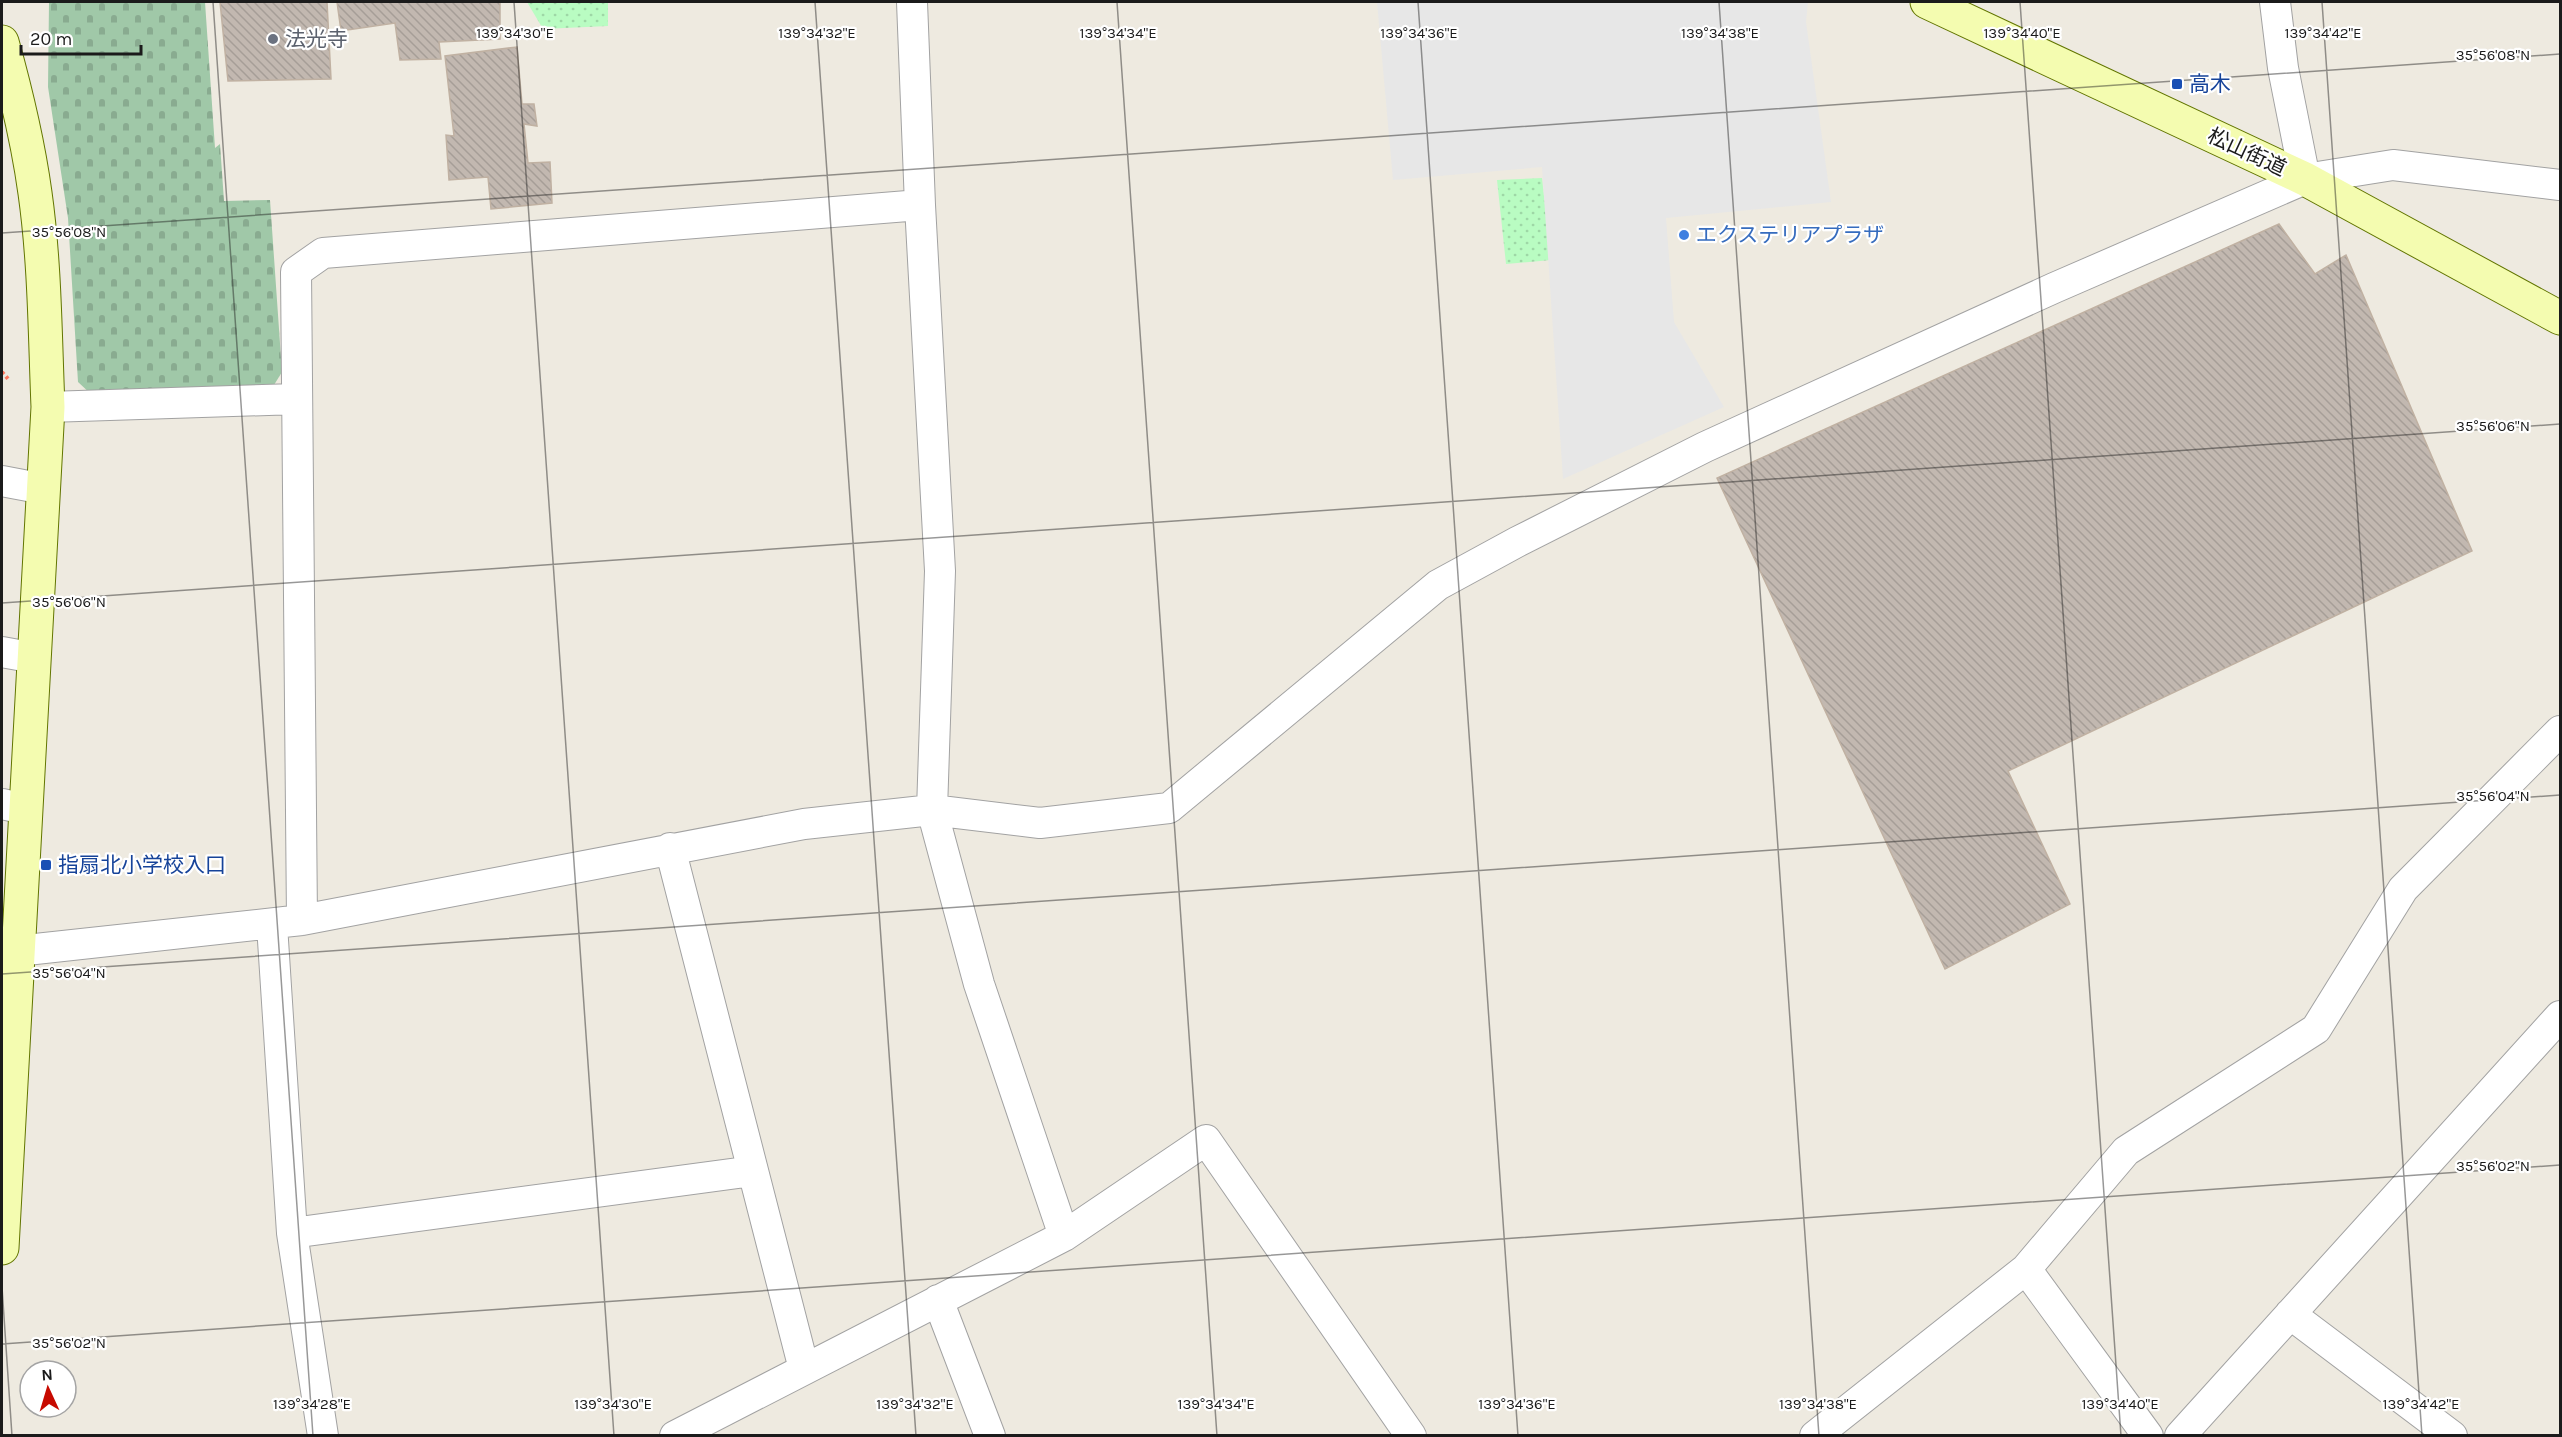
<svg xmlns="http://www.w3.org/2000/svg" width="2562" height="1437" font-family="Karla,'Noto Sans JP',sans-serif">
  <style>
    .cemetery { fill: url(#cemetery-stones) }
    .park { fill: url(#park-dots) }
    .parking { fill: #e7e7e7 }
    .building { fill: url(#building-back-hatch); stroke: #c0b1a2; stroke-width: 1.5 }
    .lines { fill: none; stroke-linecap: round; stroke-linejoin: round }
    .street-casing { stroke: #a2a2a2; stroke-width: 32 }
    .secondary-casing { stroke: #627500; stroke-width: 35 }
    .path { stroke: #ff7860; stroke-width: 4; stroke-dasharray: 3 3; stroke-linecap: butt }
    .street { stroke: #fff; stroke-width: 30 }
    .secondary { stroke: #f4fcb0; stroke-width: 33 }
    .ticks { fill: none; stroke: #1b1b1b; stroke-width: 1.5; stroke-opacity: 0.45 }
    .worship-dot { fill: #6b7280; stroke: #fff; stroke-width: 2 }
    .transit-dot { fill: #1a4fb4; stroke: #fff; stroke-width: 2 }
    .shop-dot { fill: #3f7fe0; stroke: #fff; stroke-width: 2 }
    .labels { text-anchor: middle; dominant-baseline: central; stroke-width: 4.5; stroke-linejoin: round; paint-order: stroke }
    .worship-label { font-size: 21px; fill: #5b616d; stroke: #fff; text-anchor: start }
    .transit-label { font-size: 21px; fill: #164399; stroke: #fff; text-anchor: start }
    .street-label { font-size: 21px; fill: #1b1b1b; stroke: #fff }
    .shop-label { font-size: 21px; fill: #366cbe; stroke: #fff; text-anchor: start }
    .ticks-label { font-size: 15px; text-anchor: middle; fill: #1b1b1b; stroke: #fff; stroke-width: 4.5; stroke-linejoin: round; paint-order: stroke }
  </style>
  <defs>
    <pattern id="cemetery-stones" width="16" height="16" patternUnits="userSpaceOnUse" patternTransform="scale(1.5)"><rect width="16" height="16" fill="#a0c8a8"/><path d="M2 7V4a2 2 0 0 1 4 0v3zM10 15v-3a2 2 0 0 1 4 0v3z" fill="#89ab90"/></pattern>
    <pattern id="park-dots" width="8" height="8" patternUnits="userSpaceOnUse" patternTransform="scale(1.5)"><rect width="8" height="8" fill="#b9fcc2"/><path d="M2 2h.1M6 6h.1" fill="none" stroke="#9ed7a6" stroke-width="1.8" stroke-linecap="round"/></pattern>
    <pattern id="building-back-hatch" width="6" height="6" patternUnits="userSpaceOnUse" patternTransform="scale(1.5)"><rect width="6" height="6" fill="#c2b8b0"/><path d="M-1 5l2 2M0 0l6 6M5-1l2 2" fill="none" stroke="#a69e97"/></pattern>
  </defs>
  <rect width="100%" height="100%" fill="#eeeae0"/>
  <path class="cemetery" d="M 49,2 L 205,2 L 215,148 L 220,144 L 224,201 L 270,200 L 282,372 L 274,385 L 93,396 L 78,382 L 68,218 L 48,87 Z"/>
  <path class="park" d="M 527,2 L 608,2 L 608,26 L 543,29 Z
    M 1542,178 L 1551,260 L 1506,264 L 1497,180 Z"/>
  <path class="parking" d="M 1377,2 L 1808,2 L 1806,22 L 1831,202 L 1666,218 L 1674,322 L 1724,407 L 1563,479 L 1542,167 L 1393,180 Z"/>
  <path class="building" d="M 220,2 L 327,2 L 331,79 L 228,81 Z
    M 337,2 L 500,2 L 500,39 L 439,42 L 441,59 L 400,60 L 395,23 L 341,31 Z
    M 517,47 L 522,104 L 534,104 L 537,126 L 524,124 L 528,163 L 550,162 L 552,203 L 491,209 L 488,177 L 449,180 L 446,135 L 454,136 L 445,56 Z
    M 2279,224 L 2315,274 L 2346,255 L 2472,551 L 2008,771 L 2070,904 L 1945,969 L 1717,478 Z"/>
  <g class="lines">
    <defs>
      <path id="street" d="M 912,2 L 920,205 L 940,571 L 932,810 L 979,984 L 1064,1236
        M 2275,2 L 2283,68 L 2305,179
        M 48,407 L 297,399
        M 2,481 L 44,489
        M 2,652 L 35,658
        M 2,804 L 25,809
        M 670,848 L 804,1369
        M 302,920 L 296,272 L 323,253 L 920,205
        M 272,925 L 292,1233 L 323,1436
        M 17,951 L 302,920 L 804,824 L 932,810 L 1040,823 L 1169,808 L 1438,585 L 1517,542 L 1705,447 L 2054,288 L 2305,179 L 2393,165 L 2560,185
        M 292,1233 L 753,1171
        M 2026,1269 L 2148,1436
        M 938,1300 L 990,1436
        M 2290,1314 L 2452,1436
        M 675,1436 L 1064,1236 L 1206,1140 L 1411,1436
        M 1815,1436 L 2026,1269 L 2126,1151 L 2316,1029 L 2403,889 L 2560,731
        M 2180,1436 L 2560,1016"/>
      <path id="secondary" d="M 1927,2 L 2305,179 L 2560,318
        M 2,42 C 16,92 28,142 35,193 C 45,264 45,336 48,407 L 2,1248"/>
    </defs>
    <use href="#street" class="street-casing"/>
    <use href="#secondary" class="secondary-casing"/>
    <path class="path" d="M 2,372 L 10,381"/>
    <use href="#street" class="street"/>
    <use href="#secondary" class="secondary"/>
  </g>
  <path class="ticks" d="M 213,2 L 313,1436M 514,2 L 614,1436M 815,2 L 916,1436M 1117,2 L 1217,1436M 1418,2 L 1518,1436M 1719,2 L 1819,1436M 2020,2 L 2121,1436M 2322,2 L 2422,1436M 2,233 L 2560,54M 2,603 L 2560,424M 2,974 L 2560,795M 2,1287 L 12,1436M 2,1344 L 2560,1165"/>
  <circle class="worship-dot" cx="273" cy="39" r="6"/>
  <g class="transit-dot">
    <rect x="2171" y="78" width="12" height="12" rx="3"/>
    <rect x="40" y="859" width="12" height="12" rx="3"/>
  </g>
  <circle class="shop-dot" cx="1684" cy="235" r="6"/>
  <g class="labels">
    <g class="worship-label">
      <text x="285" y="39">法光寺</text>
    </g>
    <g class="transit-label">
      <text x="2189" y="84">高木</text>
      <text x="58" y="865">指扇北小学校入口</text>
    </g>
    <g class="street-label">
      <text transform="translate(2247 152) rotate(25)">松山街道</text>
    </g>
    <g class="shop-label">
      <text x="1696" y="235">エクステリアプラザ</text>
    </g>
  </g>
  <g class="ticks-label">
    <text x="515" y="38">139°34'30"E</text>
    <text x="817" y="38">139°34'32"E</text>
    <text x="1118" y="38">139°34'34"E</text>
    <text x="1419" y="38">139°34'36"E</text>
    <text x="1720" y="38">139°34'38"E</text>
    <text x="2022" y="38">139°34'40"E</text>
    <text x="2323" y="38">139°34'42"E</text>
    <text x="2493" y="60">35°56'08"N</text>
    <text x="69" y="237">35°56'08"N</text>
    <text x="2493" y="431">35°56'06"N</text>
    <text x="69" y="607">35°56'06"N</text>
    <text x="2493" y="801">35°56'04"N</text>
    <text x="69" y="978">35°56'04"N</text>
    <text x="2493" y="1171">35°56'02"N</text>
    <text x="69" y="1348">35°56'02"N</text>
    <text x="312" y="1409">139°34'28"E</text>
    <text x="613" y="1409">139°34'30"E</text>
    <text x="915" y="1409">139°34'32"E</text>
    <text x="1216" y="1409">139°34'34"E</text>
    <text x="1517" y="1409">139°34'36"E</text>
    <text x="1818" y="1409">139°34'38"E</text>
    <text x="2120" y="1409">139°34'40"E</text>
    <text x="2421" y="1409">139°34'42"E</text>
  </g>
  <rect width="2562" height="1437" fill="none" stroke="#1b1b1b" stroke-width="6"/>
  <g transform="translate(48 1389) rotate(356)"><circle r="28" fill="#ffffff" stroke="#a4a4a4" stroke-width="1.5"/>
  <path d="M0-4.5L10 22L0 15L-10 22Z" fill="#c70a00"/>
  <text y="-9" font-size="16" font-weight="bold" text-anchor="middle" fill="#1b1b1b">N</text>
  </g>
  <path d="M21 45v9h120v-9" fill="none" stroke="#1b1b1b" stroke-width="3"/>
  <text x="30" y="45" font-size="18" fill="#1b1b1b" stroke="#ffffff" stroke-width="4.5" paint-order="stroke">20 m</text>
</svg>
